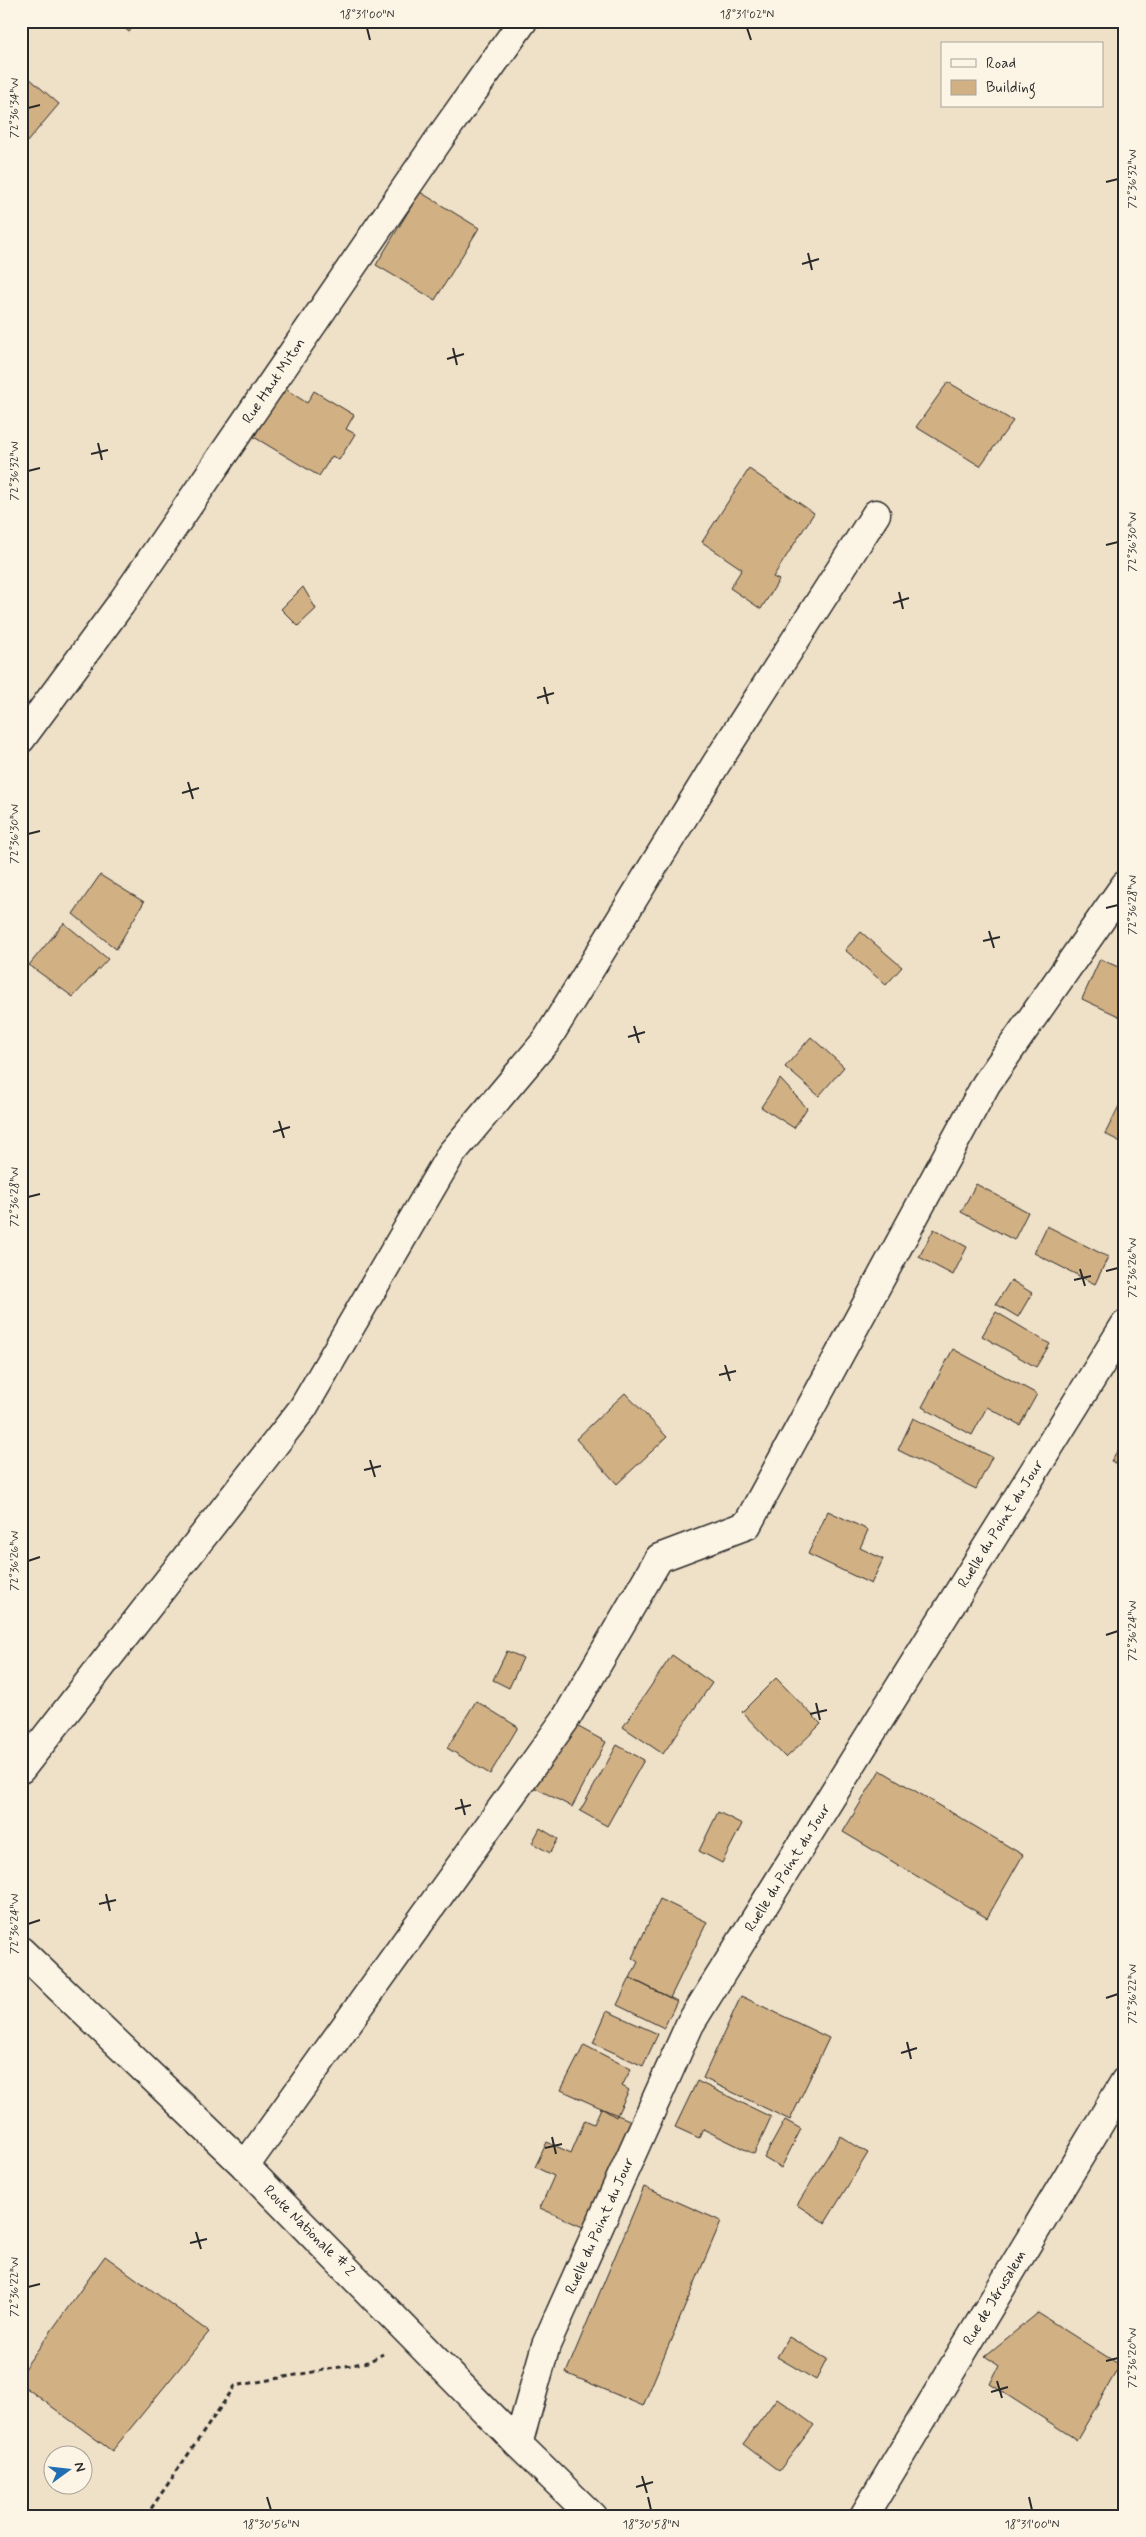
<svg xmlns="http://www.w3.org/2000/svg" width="1146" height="2537" font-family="Mynerve,sans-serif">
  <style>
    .building { fill: #d1b084; stroke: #2b2b2b }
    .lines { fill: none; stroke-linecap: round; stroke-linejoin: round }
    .minor-casing { stroke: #2b2b2b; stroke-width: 31 }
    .primary-casing { stroke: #2b2b2b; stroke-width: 31 }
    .path { stroke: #2b2b2b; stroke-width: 3; stroke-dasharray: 5 4; stroke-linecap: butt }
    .minor { stroke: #fcf5e5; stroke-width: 28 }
    .primary { stroke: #fcf5e5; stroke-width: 28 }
    .ticks { fill: none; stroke: #2b2b2b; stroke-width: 2 }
    .labels { text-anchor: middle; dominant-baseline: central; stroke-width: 4.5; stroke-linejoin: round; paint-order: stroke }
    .street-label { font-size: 15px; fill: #2b2b2b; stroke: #fcf5e5 }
    .neatline { fill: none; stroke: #2b2b2b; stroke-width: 2 }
    .ticks-label { font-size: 12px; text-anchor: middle; fill: #2b2b2b }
  </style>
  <rect width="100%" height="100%" fill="#efe0c8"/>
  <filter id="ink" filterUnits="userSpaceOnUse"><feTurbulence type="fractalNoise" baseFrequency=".02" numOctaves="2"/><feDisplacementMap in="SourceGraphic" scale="10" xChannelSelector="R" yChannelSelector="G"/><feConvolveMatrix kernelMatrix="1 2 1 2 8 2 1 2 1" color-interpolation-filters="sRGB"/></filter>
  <g filter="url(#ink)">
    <path class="building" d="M 116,21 L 138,21 L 129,32 Z
      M 21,71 L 59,104 L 21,149 Z
      M 420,192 L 479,228 L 435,300 L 376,265 Z
      M 948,382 L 1013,421 L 980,466 L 916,427 Z
      M 284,388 L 307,403 L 314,391 L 354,415 L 346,429 L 355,434 L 339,460 L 332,456 L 319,476 L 254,437 Z
      M 749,469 L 814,513 L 773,577 L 779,580 L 761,609 L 730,588 L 742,569 L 702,542 Z
      M 303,587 L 316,609 L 298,626 L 281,609 Z
      M 100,875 L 144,902 L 116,949 L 73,914 Z
      M 64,923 L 108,959 L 73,997 L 29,965 Z
      M 861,932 L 902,967 L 886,985 L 845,950 Z
      M 1100,959 L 1125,970 L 1125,1019 L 1082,999 Z
      M 811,1037 L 844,1067 L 819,1096 L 785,1067 Z
      M 780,1079 L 807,1108 L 794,1128 L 761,1107 Z
      M 1125,1094 L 1125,1144 L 1105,1134 Z
      M 976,1184 L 1028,1212 L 1014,1240 L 961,1212 Z
      M 1047,1226 L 1108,1257 L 1095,1284 L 1034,1253 Z
      M 934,1229 L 967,1247 L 953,1275 L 919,1257 Z
      M 1011,1280 L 1032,1293 L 1018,1317 L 996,1304 Z
      M 996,1312 L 1050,1344 L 1036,1367 L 982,1336 Z
      M 953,1349 L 1037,1394 L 1020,1425 L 987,1407 L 972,1435 L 922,1407 Z
      M 625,1393 L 667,1437 L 617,1484 L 576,1439 Z
      M 913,1418 L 992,1457 L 976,1489 L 898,1450 Z
      M 1125,1439 L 1125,1469 L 1111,1461 Z
      M 828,1511 L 868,1530 L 860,1548 L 883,1559 L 871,1584 L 808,1554 Z
      M 507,1651 L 523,1658 L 509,1688 L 493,1680 Z
      M 672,1655 L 712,1683 L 663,1754 L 623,1727 Z
      M 776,1678 L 821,1724 L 786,1758 L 742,1712 Z
      M 476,1701 L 518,1727 L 490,1774 L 447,1748 Z
      M 560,1717 L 606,1742 L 572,1807 L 526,1783 Z
      M 617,1745 L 644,1760 L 607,1826 L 580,1811 Z
      M 880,1770 L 1023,1855 L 987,1918 L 843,1832 Z
      M 718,1812 L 742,1824 L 722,1863 L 699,1851 Z
      M 540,1828 L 558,1839 L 550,1853 L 532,1843 Z
      M 660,1899 L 707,1922 L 670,1998 L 630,1978 L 638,1962 L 632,1958 Z
      M 630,1978 L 677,2001 L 664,2028 L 617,2005 Z
      M 741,1996 L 829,2038 L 790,2120 L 703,2078 Z
      M 607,2011 L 658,2034 L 643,2066 L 593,2043 Z
      M 584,2045 L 631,2069 L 622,2086 L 629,2090 L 616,2117 L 601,2108 L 561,2090 Z
      M 697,2081 L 771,2117 L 754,2154 L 703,2129 L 699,2138 L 675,2127 Z
      M 601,2108 L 634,2122 L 587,2229 L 540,2208 L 554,2176 L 535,2167 L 547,2142 L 571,2153 L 585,2120 L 594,2124 Z
      M 785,2120 L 801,2129 L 781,2168 L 764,2158 Z
      M 840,2136 L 868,2153 L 825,2223 L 797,2205 Z
      M 644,2187 L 721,2221 L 643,2406 L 566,2373 Z
      M 105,2256 L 209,2332 L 112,2451 L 21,2384 L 21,2373 Z
      M 1038,2313 L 1120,2365 L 1077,2440 L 990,2384 L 999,2366 L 985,2356 Z
      M 789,2337 L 827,2359 L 816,2380 L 777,2357 Z
      M 777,2398 L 814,2425 L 779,2471 L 743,2444 Z"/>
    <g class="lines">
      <defs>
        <path id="minor" d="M 21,739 L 120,605 L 440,138 L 523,21
          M 21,1769 L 303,1408 L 451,1154 L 546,1041 L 716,764 L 876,514
          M 245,2166 L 565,1720 L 659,1558 L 747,1525 L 986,1084 L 1125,885
          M 518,2444 L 546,2345 L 690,2024 L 1125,1325
          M 864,2516 L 1125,2081"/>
        <path id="primary" d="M 21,1951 L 245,2166 L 518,2444 L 592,2516"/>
      </defs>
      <use href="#minor" class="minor-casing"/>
      <use href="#primary" class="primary-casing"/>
      <path class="path" d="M 146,2516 L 235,2386 L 368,2362 L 383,2354"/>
      <use href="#minor" class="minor"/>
      <use href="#primary" class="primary"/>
    </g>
  </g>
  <path class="ticks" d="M 367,28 L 370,40M 747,28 L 751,40M 28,108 L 40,105M 1106,182 L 1118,179M 808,253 L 812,270M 802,264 L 819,259M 453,348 L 457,365M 447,359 L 464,354M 98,443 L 102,460M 91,454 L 108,450M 28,471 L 40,468M 1106,545 L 1118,542M 899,592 L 903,609M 893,603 L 909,598M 544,687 L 548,704M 537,698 L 554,693M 188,782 L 193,799M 182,793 L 199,788M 28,834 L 40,831M 1106,908 L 1118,905M 989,931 L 994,948M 983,941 L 1000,937M 634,1026 L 639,1043M 628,1037 L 645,1032M 279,1121 L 284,1138M 273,1132 L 290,1127M 28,1197 L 40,1194M 1080,1269 L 1085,1286M 1106,1271 L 1118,1268M 1074,1280 L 1091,1276M 725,1365 L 730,1381M 719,1375 L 736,1371M 370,1460 L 375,1477M 364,1470 L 381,1466M 28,1561 L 40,1557M 1106,1635 L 1118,1631M 816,1703 L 820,1720M 810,1714 L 827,1710M 461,1799 L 465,1815M 455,1809 L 471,1805M 106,1894 L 110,1911M 99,1904 L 116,1900M 28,1924 L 40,1920M 1106,1998 L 1118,1994M 907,2042 L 911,2059M 901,2053 L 917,2048M 552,2137 L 556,2154M 545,2148 L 562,2144M 196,2232 L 201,2249M 190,2243 L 207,2239M 28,2287 L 40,2284M 1106,2361 L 1118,2358M 997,2381 L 1002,2398M 991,2392 L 1008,2387M 642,2476 L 647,2493M 636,2487 L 653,2482M 267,2497 L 271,2510M 648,2497 L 651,2510M 1029,2497 L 1032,2510"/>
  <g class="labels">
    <g class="street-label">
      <text transform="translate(274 381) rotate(-56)">Rue Haut Miton</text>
      <text transform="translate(1001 1524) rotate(-58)">Ruelle du Point du Jour</text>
      <text transform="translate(788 1868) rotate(-58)">Ruelle du Point du Jour</text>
      <text transform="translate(600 2226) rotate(-66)">Ruelle du Point du Jour</text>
      <text transform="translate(309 2231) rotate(45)">Route Nationale # 2</text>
      <text transform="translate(995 2298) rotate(-59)">Rue de Jérusalem</text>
    </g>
  </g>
  <rect width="1146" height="2537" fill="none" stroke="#fcf5e5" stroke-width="55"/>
  <rect x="941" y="42" width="162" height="65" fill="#fcf5e5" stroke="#a8a49b"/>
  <rect x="951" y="59" width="25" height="8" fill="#fcf5e5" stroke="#a8a49b"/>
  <text x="986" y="68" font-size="15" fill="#2b2b2b">Road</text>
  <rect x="951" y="80" width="25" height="15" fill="#d1b084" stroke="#a8a49b"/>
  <text x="986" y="92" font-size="15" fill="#2b2b2b">Building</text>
  <g transform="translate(68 2470) rotate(75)"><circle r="24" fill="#fcf5e5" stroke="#a8a49b"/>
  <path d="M0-4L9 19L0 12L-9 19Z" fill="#1f6fb2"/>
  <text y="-8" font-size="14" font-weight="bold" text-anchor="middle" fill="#2b2b2b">N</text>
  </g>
  <rect x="28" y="28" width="1090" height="2482" class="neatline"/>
  <g class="ticks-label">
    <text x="367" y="18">18°31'00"N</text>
    <text x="747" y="18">18°31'02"N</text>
    <text transform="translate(14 108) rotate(-90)" y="4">72°36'34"W</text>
    <text transform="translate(1132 179) rotate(-90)" y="4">72°36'32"W</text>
    <text transform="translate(14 471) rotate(-90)" y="4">72°36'32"W</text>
    <text transform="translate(1132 542) rotate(-90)" y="4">72°36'30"W</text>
    <text transform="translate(14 834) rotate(-90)" y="4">72°36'30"W</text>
    <text transform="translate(1132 905) rotate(-90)" y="4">72°36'28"W</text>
    <text transform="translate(14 1197) rotate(-90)" y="4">72°36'28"W</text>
    <text transform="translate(1132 1268) rotate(-90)" y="4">72°36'26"W</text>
    <text transform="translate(14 1561) rotate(-90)" y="4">72°36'26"W</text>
    <text transform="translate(1132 1631) rotate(-90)" y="4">72°36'24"W</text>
    <text transform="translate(14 1924) rotate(-90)" y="4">72°36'24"W</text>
    <text transform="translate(1132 1994) rotate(-90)" y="4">72°36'22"W</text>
    <text transform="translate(14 2287) rotate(-90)" y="4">72°36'22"W</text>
    <text transform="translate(1132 2358) rotate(-90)" y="4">72°36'20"W</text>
    <text x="271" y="2528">18°30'56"N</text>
    <text x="651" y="2528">18°30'58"N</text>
    <text x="1032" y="2528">18°31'00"N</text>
  </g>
</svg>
